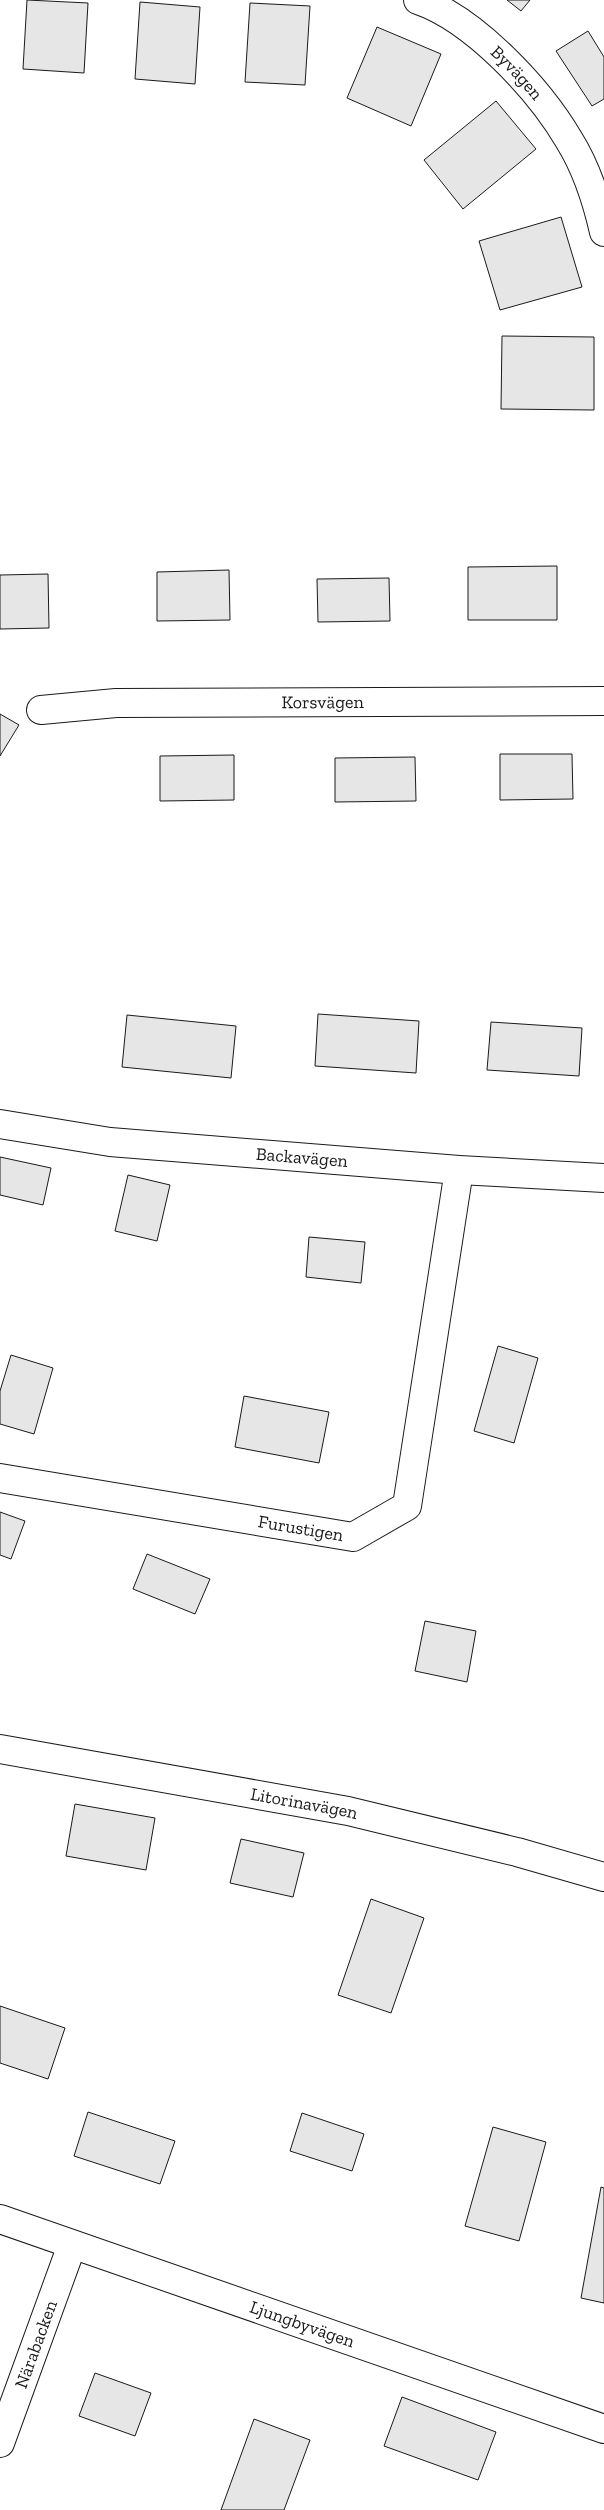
<svg xmlns="http://www.w3.org/2000/svg" width="604" height="2510" font-family="'Zilla Slab',serif">
  <style>
    .building { fill: #e6e6e6; stroke: #1a1a1a }
    .lines { fill: none; stroke-linecap: round; stroke-linejoin: round }
    .street-casing { stroke: #1a1a1a; stroke-width: 30 }
    .secondary-casing { stroke: #1a1a1a; stroke-width: 30 }
    .street { stroke: #fff; stroke-width: 28 }
    .secondary { stroke: #fff; stroke-width: 28 }
    .labels { text-anchor: middle; dominant-baseline: central; stroke-width: 4; stroke-linejoin: round; paint-order: stroke }
    .street-label { font-size: 18px; fill: #1a1a1a; stroke: #fff }
  </style>
  <rect width="100%" height="100%" fill="#fff"/>
  <path class="building" d="M 27,0 L 88,3 L 84,73 L 23,69 Z
    M 507,0 L 530,0 L 521,11 Z
    M 140,2 L 200,7 L 195,84 L 135,79 Z
    M 250,3 L 310,6 L 305,85 L 245,82 Z
    M 377,27 L 441,54 L 411,126 L 347,98 Z
    M 588,31 L 604,57 L 604,99 L 592,106 L 556,51 Z
    M 496,101 L 536,149 L 463,209 L 424,160 Z
    M 561,217 L 582,287 L 500,310 L 479,241 Z
    M 502,336 L 594,337 L 594,410 L 501,409 Z
    M 557,566 L 557,620 L 468,620 L 468,567 Z
    M 229,570 L 230,620 L 157,621 L 157,572 Z
    M 48,574 L 49,628 L 0,629 L 0,575 Z
    M 389,578 L 390,621 L 318,622 L 317,579 Z
    M 0,714 L 19,725 L 0,756 Z
    M 500,754 L 572,754 L 573,799 L 500,800 Z
    M 234,755 L 234,800 L 160,801 L 160,756 Z
    M 415,757 L 416,801 L 335,802 L 335,758 Z
    M 318,1014 L 419,1021 L 416,1073 L 315,1066 Z
    M 127,1015 L 236,1026 L 231,1078 L 122,1067 Z
    M 491,1022 L 582,1028 L 579,1076 L 487,1070 Z
    M 0,1157 L 51,1168 L 43,1205 L 0,1195 Z
    M 128,1175 L 170,1185 L 157,1241 L 115,1231 Z
    M 309,1237 L 365,1242 L 361,1283 L 306,1277 Z
    M 498,1346 L 538,1358 L 514,1443 L 474,1431 Z
    M 11,1355 L 53,1368 L 34,1434 L 0,1424 L 0,1391 Z
    M 244,1396 L 329,1412 L 319,1463 L 235,1447 Z
    M 0,1512 L 25,1521 L 11,1559 L 0,1555 Z
    M 147,1554 L 210,1579 L 195,1614 L 133,1589 Z
    M 425,1621 L 476,1631 L 467,1682 L 415,1671 Z
    M 75,1804 L 155,1818 L 146,1870 L 66,1856 Z
    M 241,1839 L 304,1853 L 293,1897 L 230,1883 Z
    M 371,1899 L 424,1918 L 391,2013 L 338,1995 Z
    M 0,2006 L 65,2028 L 48,2079 L 0,2063 Z
    M 88,2112 L 175,2141 L 160,2184 L 74,2156 Z
    M 302,2113 L 364,2134 L 352,2171 L 290,2151 Z
    M 493,2127 L 546,2142 L 519,2241 L 465,2226 Z
    M 601,2187 L 604,2188 L 604,2303 L 581,2298 Z
    M 95,2373 L 151,2393 L 135,2436 L 79,2416 Z
    M 402,2397 L 496,2432 L 478,2480 L 384,2446 Z
    M 254,2419 L 310,2440 L 284,2510 L 221,2510 Z"/>
  <g class="lines">
    <defs>
      <g id="street">
        <path id="s1" d="M 418,0 C 474,19 539,89 569,140 C 586,167 597,201 604,232"/>
        <path id="s2" d="M 41,710 L 116,703 L 604,701"/>
        <path id="s3" d="M 0,1124 L 110,1142 L 459,1170 L 604,1178"/>
        <path id="s4" d="M 0,1478 L 353,1537 L 407,1506 L 459,1170"/>
        <path id="s5" d="M 0,1749 L 348,1811 L 517,1852 L 604,1877"/>
        <path id="s6" d="M 0,2443 L 72,2245"/>
      </g>
      <g id="secondary">
        <path id="s7" d="M 0,2219 L 604,2429"/>
      </g>
    </defs>
    <use href="#street" class="street-casing"/>
    <use href="#secondary" class="secondary-casing"/>
    <use href="#street" class="street"/>
    <use href="#secondary" class="secondary"/>
  </g>
  <g class="labels">
    <g class="street-label">
      <text stroke="none"><textPath href="#s1" startOffset="124">Byvägen</textPath></text>
      <text stroke="none"><textPath href="#s2" startOffset="282">Korsvägen</textPath></text>
      <text stroke="none"><textPath href="#s3" startOffset="304">Backavägen</textPath></text>
      <text stroke="none"><textPath href="#s4" startOffset="305">Furustigen</textPath></text>
      <text stroke="none"><textPath href="#s5" startOffset="309">Litorinavägen</textPath></text>
      <text stroke="none"><textPath href="#s7" startOffset="320">Ljungbyvägen</textPath></text>
      <text stroke="none"><textPath href="#s6" startOffset="105">Närabacken</textPath></text>
    </g>
  </g>
</svg>
